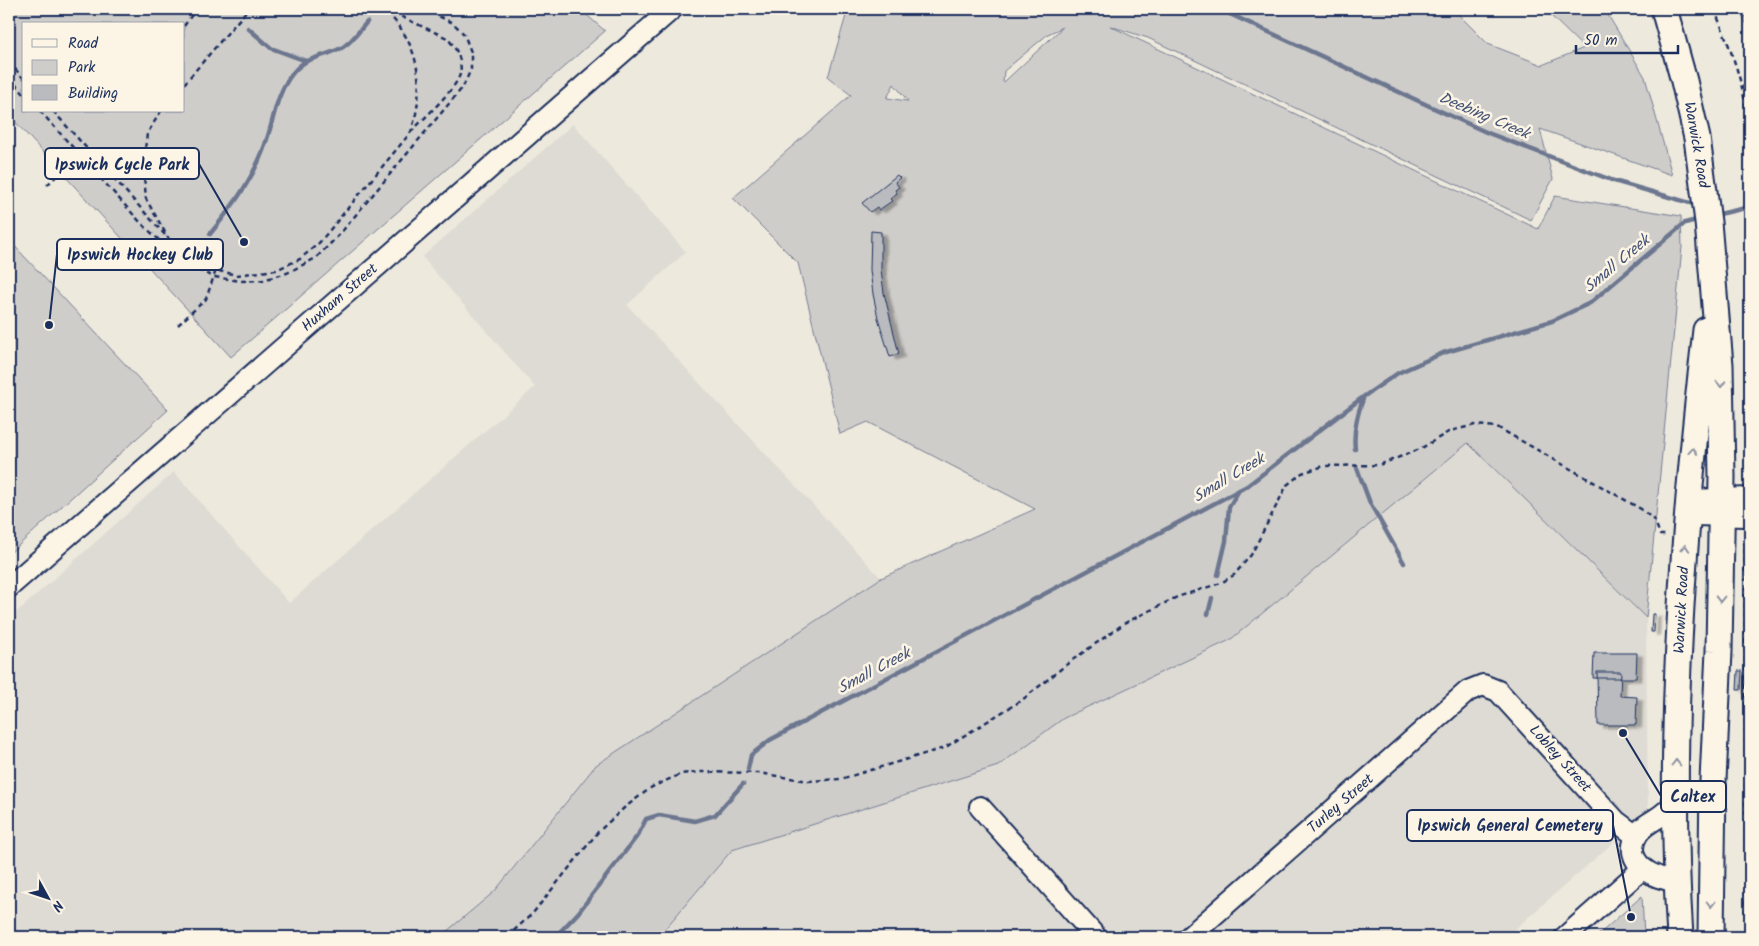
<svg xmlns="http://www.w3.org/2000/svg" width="1759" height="946" font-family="Kalam,sans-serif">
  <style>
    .built { fill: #dedbd4 }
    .green { fill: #cfcdca; stroke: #757e94; fill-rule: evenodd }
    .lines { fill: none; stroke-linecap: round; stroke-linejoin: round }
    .stream { stroke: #6c778f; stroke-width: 4.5 }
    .building { fill: #babbbe; stroke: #1b2f5e; filter: url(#shadow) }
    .minor-casing { stroke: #1b2f5e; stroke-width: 24 }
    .major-casing { stroke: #1b2f5e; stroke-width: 29 }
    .path { stroke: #1b2f5e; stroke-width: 2.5; stroke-dasharray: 5 4; stroke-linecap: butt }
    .minor { stroke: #fcf5e5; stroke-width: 20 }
    .major { stroke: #fcf5e5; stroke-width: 25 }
    .oneway { stroke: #8c92a2 }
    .labels { text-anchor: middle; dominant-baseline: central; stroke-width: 5; stroke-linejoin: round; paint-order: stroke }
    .street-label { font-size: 15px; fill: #1b2f5e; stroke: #fcf5e5 }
    .water-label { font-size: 16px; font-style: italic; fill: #445376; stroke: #fcf5e5 }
    .leader { fill: none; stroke: #1b2f5e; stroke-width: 2 }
    .callout-dot { fill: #1b2f5e; stroke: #fcf5e5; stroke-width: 2 }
    .callout { fill: #fcf5e5; stroke: #1b2f5e; stroke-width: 2 }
    .callout-label { font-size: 16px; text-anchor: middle; font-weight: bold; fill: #1b2f5e }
  </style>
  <defs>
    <filter id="shadow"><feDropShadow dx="5.5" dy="3" stdDeviation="1" flood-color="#0004"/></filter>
  </defs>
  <rect width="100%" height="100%" fill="#eee9dd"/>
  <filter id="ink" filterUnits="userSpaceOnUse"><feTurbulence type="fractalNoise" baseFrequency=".02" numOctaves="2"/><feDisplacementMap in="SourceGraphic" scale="10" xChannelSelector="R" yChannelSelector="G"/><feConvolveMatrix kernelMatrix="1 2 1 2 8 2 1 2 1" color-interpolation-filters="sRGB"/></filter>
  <g filter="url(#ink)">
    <path class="built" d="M 573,124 L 686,252 L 627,305 L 881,578 L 596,765 L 495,891 L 440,937 L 9,937 L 9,619 L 174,472 L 289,603 L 535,387 L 422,257 Z
      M 1468,443 L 1646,618 L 1648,812 L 1506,937 L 658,937 L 732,850 L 998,766 L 1064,718 L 1230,640 Z"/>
    <path class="green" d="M 9,9 L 580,9 L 605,31 L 231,357 L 9,115 ZM 24,24 L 184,24 L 184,111 L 24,111 Z
      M 848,9 L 1453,9 L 1488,44 L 1542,65 L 1584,48 L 1544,9 L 1597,9 L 1608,15 L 1645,77 L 1672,175 L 1540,129 L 1553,179 L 1531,220 L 1148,38 L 1110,26 L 1538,229 L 1555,196 L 1681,216 L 1682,247 L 1646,618 L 1468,443 L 1230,640 L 1064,718 L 998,766 L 732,850 L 658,937 L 440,937 L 495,891 L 596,765 L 881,578 L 1035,509 L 868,422 L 840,434 L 798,263 L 733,198 L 851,95 L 828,77 ZM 1063,27 L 1004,82 L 1003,82 L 1004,71 L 1048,34 ZM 894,84 L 908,101 L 907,101 L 887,98 Z
      M 1738,9 L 1750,9 L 1750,30 Z
      M 9,240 L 168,410 L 9,554 Z
      M 1642,896 L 1644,937 L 1596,937 Z"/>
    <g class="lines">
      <path class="stream" d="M 1219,9 L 1488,133 L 1614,181 L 1697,205
        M 1745,9 L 1750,23
        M 248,28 L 271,48 L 306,61
        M 1715,215 L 1750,207
        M 210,234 C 234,205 256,175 267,139 C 274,118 276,97 289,78 C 304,56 315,60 337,50 C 350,45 358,32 367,22
        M 1355,449 C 1353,432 1357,415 1363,399
        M 1357,468 L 1370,503 L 1404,563
        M 1218,575 L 1226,541 L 1229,507 L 1239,490
        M 1208,614 L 1212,598
        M 748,769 L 751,755 L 770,740 L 1247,486 L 1363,397 L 1398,373 L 1443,353 L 1552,321 L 1590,303 L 1685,223 L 1700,219
        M 555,937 L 578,913 L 638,835 L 646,819 L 659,815 L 695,821 L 715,815 L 743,784"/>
    </g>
    <path class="building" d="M 897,175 L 900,178 L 895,182 L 899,187 L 895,190 L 897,193 L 890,199 L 892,201 L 879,210 L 877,207 L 870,212 L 862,203 Z
      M 871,231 L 881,232 L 881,270 L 884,293 L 899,354 L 890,357 L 878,318 L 873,294 L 870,270 Z
      M 1652,614 L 1655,614 L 1654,632 L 1651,632 Z
      M 1594,653 L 1637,653 L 1636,678 L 1593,678 Z
      M 1738,671 L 1742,671 L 1741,690 L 1737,690 Z
      M 1597,672 L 1621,672 L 1620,696 L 1637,697 L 1636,725 L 1598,725 Z"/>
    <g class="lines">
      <defs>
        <path id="minor" d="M 1689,500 L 1750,498
          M 1688,515 L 1750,516
          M 9,587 L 672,9
          M 1675,802 C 1672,805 1668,810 1664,813 C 1655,821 1643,824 1637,835 C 1621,862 1654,880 1677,881
          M 980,807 L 1096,937
          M 1189,937 L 1468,691 L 1483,685 L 1498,691 L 1616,821 L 1636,836
          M 1565,937 L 1642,869"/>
        <path id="major" d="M 1664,9 L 1684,81 L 1697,138 L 1708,222 L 1720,365 L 1722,477 L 1719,651 L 1713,781 L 1711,937
          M 1680,937 C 1667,735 1683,531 1706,330"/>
      </defs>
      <use href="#minor" class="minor-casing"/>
      <use href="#major" class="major-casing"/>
      <path class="path" d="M 385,9 L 447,38 C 456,47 463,61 460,74 C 457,88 423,119 412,131
        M 1714,9 C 1733,53 1749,97 1750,146
        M 184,26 L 196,9
        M 9,62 L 24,79
        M 9,77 L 24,94
        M 184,84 L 248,9
        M 40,111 L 141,223 L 179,259 L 198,270 L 214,277 L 241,281 L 263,280 L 287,273 L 316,258 L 339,235 L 463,87 L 471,69 L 471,52 L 464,34 L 453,23 L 424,9
        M 53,111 L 166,236
        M 161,111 L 147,134 L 143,165 L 146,199 L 170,241 L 203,265 L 219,271 L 237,275 L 276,270 L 300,259 L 319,243 L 411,132 C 426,87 420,41 383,9
        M 47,185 L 86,148
        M 178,325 L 206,299 L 216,270
        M 1746,481 L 1749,478 L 1750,473
        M 1745,531 L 1746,937
        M 507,937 L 533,913 L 598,832 L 624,808 L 652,787 L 681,774 L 701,772 L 759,773 L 808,781 L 841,779 L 944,748 L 1022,700 L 1071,661 L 1125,623 L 1177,597 L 1221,583 L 1234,575 L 1251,555 L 1287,485 L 1302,473 L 1324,466 L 1379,465 L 1420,449 L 1450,431 L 1475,425 L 1497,427 L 1641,509 L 1655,521 L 1660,535 L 1668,535"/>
      <use href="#minor" class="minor"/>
      <use href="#major" class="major"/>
    </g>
    <defs><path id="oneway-chevron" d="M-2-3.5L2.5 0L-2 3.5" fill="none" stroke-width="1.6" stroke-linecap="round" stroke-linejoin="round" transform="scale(1.25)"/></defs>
    <g class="oneway">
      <use href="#oneway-chevron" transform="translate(1721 384) rotate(88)"/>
      <use href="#oneway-chevron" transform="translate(1693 451) rotate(-85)"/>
      <use href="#oneway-chevron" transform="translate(1685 548) rotate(-86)"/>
      <use href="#oneway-chevron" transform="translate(1720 599) rotate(91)"/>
      <use href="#oneway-chevron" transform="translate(1676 763) rotate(-90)"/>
      <use href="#oneway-chevron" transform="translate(1711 904) rotate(90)"/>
    </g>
  </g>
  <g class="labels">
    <g class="street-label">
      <text transform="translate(1696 145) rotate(80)">Warwick Road</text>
      <text transform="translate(340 298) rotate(-41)">Huxham Street</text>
      <text transform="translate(1682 610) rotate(-87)">Warwick Road</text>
      <text transform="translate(1560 759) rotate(48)">Lobley Street</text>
      <text transform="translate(1341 804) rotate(-41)">Turley Street</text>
    </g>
    <g class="water-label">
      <text transform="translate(1484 116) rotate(23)">Deebing Creek</text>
      <text transform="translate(1617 264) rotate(-40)">Small Creek</text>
      <text transform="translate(1229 478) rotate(-31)">Small Creek</text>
      <text transform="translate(874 671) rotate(-28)">Small Creek</text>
    </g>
  </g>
  <path class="leader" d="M244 242L199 164M49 325L57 254M1623 733L1661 796M1631 917L1613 825"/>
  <g class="callout-dot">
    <circle cx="244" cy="242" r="5"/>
    <circle cx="49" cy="325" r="5"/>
    <circle cx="1623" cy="733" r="5"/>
    <circle cx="1631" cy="917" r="5"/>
  </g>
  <g class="callout">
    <rect x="45" y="148" width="154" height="31" rx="5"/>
    <rect x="57" y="239" width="166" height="31" rx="5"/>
    <rect x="1661" y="781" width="65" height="31" rx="5"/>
    <rect x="1407" y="810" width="206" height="31" rx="5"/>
  </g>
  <g class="callout-label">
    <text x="122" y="170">Ipswich Cycle Park</text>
    <text x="140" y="260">Ipswich Hockey Club</text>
    <text x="1693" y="802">Caltex</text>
    <text x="1510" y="831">Ipswich General Cemetery</text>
  </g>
  <rect width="1759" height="946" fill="none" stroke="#fcf5e5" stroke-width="30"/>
  <rect x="15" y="15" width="1729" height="916" fill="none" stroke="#1b2f5e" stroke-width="2" filter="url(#ink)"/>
  <rect x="22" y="22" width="162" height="90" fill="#fcf5e5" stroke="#a2a6af"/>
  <rect x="32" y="39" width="25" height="8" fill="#fcf5e5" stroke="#a2a6af"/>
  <text x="68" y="48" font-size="15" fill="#1b2f5e">Road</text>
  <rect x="32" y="60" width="25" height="15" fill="#cfcdca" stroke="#a2a6af"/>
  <text x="68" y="72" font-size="15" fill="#1b2f5e">Park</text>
  <rect x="32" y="85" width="25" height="15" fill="#babbbe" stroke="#a2a6af"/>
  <text x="68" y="98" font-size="15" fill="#1b2f5e">Building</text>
  <g transform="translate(48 898) rotate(130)" stroke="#fcf5e5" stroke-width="4" paint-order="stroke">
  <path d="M0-4L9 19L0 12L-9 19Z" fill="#1b2f5e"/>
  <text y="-8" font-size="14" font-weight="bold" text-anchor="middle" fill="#1b2f5e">N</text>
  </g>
  <path d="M1576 45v8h102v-8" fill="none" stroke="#1b2f5e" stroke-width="2.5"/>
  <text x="1584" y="45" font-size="15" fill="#1b2f5e" stroke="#fcf5e5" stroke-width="4" paint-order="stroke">50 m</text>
</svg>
